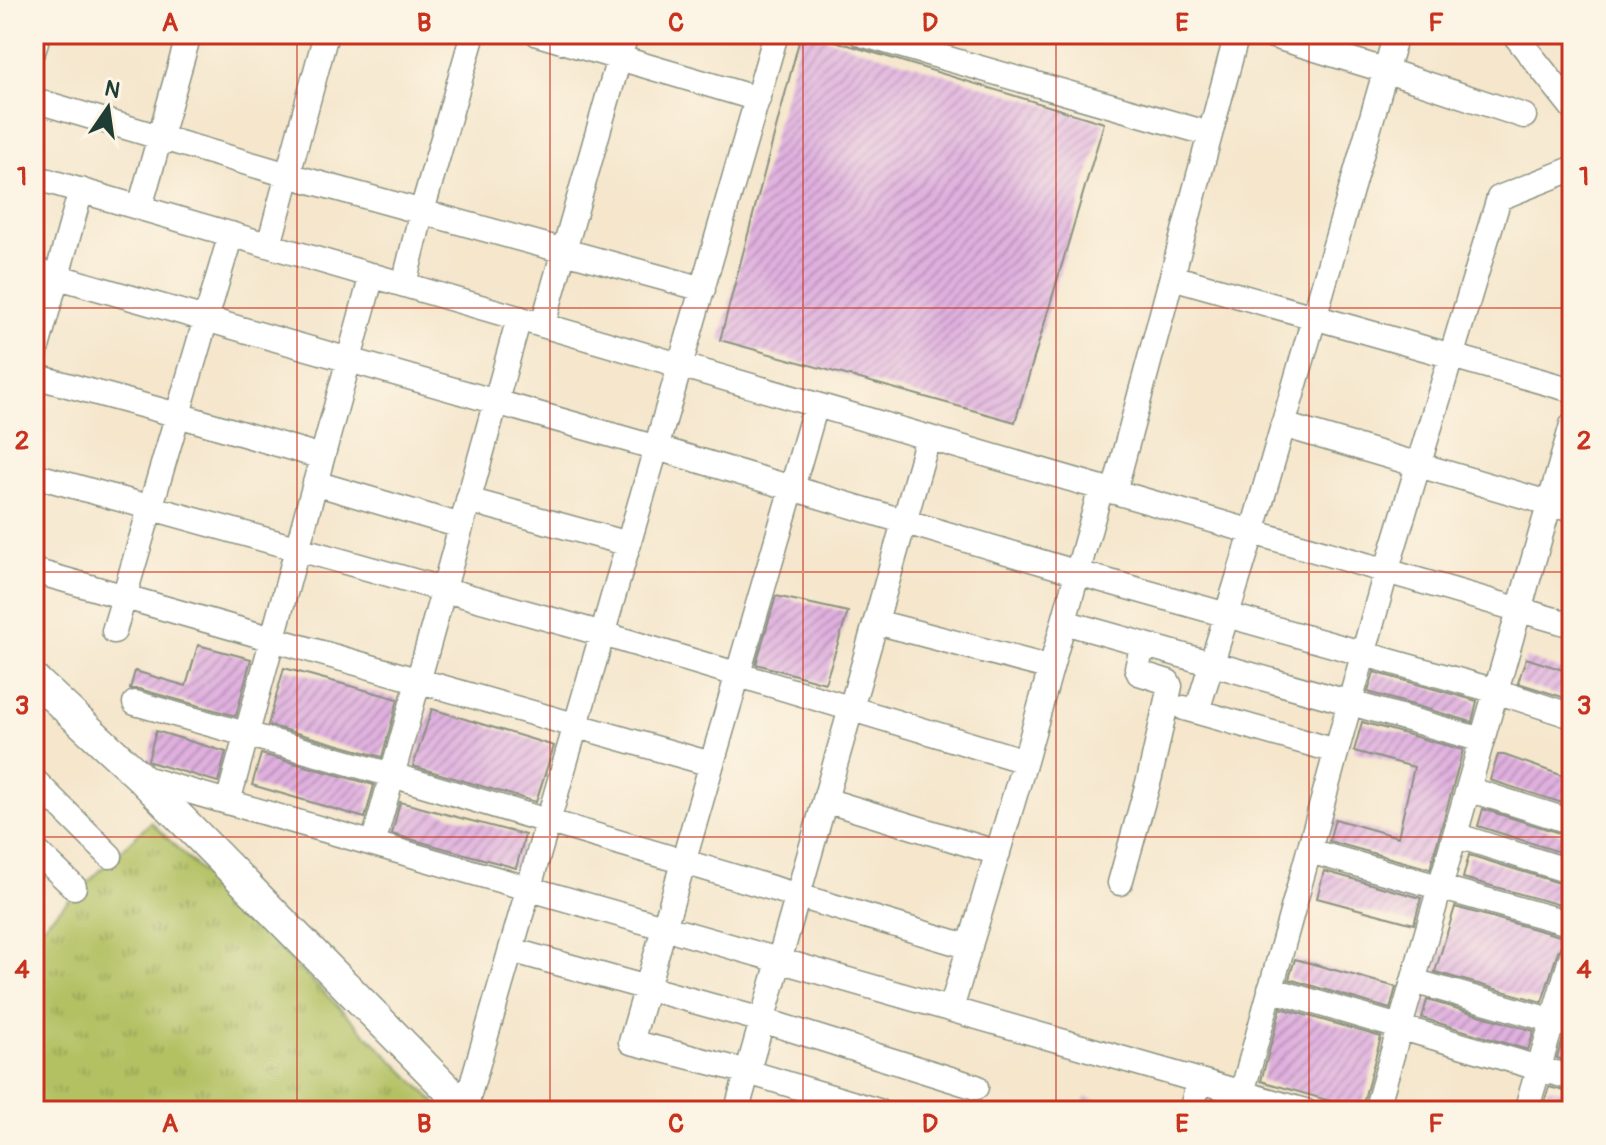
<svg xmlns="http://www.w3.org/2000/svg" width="1606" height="1145" font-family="Pangolin,sans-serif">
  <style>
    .industrial { fill: #cebed2 }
    .grass { fill: url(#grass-tufts); stroke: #697f4c; stroke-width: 2 }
    .building { fill: url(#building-hatch) }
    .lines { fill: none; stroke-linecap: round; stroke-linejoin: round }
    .minor-casing { stroke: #8a9280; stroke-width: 27 }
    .major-casing { stroke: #8a9280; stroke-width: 33 }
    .minor { stroke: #fff; stroke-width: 24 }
    .major { stroke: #fff; stroke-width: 30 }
    .grid { fill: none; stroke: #c8321e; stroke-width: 2; stroke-opacity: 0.55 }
    .neatline { fill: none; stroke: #c8321e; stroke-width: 3 }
    .grid-label { font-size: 26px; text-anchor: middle; font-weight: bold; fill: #c8321e }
  </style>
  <defs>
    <pattern id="grass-tufts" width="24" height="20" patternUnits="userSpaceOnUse" patternTransform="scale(2)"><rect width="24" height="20" fill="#b3c163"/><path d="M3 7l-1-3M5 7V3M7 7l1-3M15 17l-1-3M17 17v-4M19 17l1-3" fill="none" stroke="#919e52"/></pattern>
    <pattern id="building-hatch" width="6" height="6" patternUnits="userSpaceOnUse" patternTransform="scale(2)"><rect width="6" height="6" fill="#e0b0df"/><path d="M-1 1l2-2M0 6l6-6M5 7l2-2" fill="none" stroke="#b590b6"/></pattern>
  </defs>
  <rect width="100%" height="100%" fill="#fcf5e5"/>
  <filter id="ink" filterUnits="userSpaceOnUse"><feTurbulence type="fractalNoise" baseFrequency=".0125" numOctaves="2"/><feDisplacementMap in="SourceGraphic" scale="16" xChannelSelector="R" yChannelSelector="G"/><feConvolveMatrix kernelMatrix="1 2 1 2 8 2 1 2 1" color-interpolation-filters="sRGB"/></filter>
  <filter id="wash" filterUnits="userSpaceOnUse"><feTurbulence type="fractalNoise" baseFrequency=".006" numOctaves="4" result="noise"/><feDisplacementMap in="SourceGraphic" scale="32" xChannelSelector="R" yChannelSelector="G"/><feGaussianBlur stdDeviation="1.8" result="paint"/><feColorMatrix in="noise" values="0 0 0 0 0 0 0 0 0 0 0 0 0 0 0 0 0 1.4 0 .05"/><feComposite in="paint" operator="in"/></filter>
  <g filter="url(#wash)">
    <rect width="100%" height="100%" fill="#f5e6cc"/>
    <path class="industrial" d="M 1086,1097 L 1139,1111 L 1076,1111 Z"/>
    <path class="grass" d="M 151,822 L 444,1111 L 34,1111 L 34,922 L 41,927 Z"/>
    <g id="blocks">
      <path class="building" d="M 801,34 L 812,34 L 1104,123 L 1015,422 L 720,340 Z
        M 776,596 L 848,612 L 825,683 L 756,664 Z
        M 198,645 L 251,659 L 236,716 L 139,689 L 130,689 L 135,671 L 186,686 Z
        M 1526,658 L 1572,673 L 1572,700 L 1518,683 Z
        M 284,668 L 398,699 L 382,757 L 268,725 Z
        M 1374,672 L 1477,701 L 1472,722 L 1368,692 Z
        M 432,709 L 554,746 L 536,802 L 413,766 Z
        M 1362,722 L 1463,750 L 1430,869 L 1329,841 L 1335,819 L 1398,837 L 1414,767 L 1354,751 Z
        M 156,731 L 226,752 L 218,782 L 150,762 L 148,760 Z
        M 261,754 L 374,785 L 365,818 L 252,785 Z
        M 1498,755 L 1504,755 L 1572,779 L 1572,806 L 1490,780 Z
        M 400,802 L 525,835 L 516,868 L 392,834 Z
        M 1483,809 L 1572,837 L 1572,856 L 1478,826 Z
        M 1469,855 L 1572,887 L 1571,908 L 1463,878 Z
        M 1324,871 L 1421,898 L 1414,924 L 1317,898 Z
        M 1455,907 L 1567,938 L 1558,951 L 1542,1002 L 1435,972 Z
        M 1295,959 L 1396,987 L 1390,1009 L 1289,979 Z
        M 1427,1000 L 1534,1031 L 1528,1050 L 1422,1018 Z
        M 1281,1008 L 1381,1037 L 1361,1110 L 1261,1081 Z
        M 1563,1039 L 1572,1041 L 1572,1062 L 1557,1058 Z
        M 1549,1087 L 1572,1093 L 1572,1111 L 1544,1103 Z"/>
    </g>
  </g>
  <g filter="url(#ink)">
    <use href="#blocks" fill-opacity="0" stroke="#8a9280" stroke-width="2"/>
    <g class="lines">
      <defs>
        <path id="minor" d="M 538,34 L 758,99
          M 861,34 L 1210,134
          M 1267,34 L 1384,70 L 1524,116
          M 1514,34 L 1572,107
          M 34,49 L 38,34
          M 34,100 L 288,175 L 703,289
          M 34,177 L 1572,625
          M 140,207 L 189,34
          M 269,245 L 326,34
          M 34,270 L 657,448 L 1078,573 L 1496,691 L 1572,716
          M 1172,277 L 1572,390
          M 404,284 L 422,211 L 473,34
          M 543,324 L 626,34
          M 34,358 L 81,190
          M 34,376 L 178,415 L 322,457
          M 816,405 L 631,1042 L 748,1072 L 878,1111
          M 1283,425 L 1572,510
          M 34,475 L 603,634 L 1025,761
          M 315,483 L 461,526
          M 1114,492 L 1237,34
          M 468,500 L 629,544
          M 34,571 L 711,764
          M 876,622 L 1051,668
          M 1064,622 L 1482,740
          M 114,631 L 231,234
          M 135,703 L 392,775 L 970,947
          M 1184,708 L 1336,751
          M 1197,711 L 1252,533 L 1396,34
          M 140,777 L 1305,1111
          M 34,780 L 110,856
          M 1468,789 L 1572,822
          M 825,800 L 998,853
          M 228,802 L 372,275
          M 1455,835 L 1572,872
          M 373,844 L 519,318
          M 34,849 L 74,887
          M 1309,851 L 1572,924
          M 1120,883 L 1150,776 L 1170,686 L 1168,682 L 1139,673 L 1137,668 L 1143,644
          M 511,950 L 762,1020 L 976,1087
          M 1413,981 L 1572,1026
          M 1270,989 L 1572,1078
          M 951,1009 L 1025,761 L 1101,488
          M 1242,1093 L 1386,572 L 1499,198 L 1572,169
          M 739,1102 L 928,438
          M 465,1108 L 776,34
          M 1191,1111 L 1199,1081
          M 1376,1111 L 1572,425
          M 1526,1111 L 1572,955"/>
        <path id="major" d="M 34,679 L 140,777 L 469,1111"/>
      </defs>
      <use href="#minor" class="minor-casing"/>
      <use href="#major" class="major-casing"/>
      <use href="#minor" class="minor"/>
      <use href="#major" class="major"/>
    </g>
  </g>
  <path class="grid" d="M 297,34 L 297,1111M 550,34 L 550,1111M 803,34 L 803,1111M 1056,34 L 1056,1111M 1309,34 L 1309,1111M 34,308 L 1572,308M 34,572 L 1572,572M 34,837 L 1572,837"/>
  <rect width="1606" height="1145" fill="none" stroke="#fcf5e5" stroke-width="88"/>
  <g transform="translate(108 108) rotate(13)" stroke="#fcf5e5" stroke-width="6" paint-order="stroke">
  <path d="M0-6L14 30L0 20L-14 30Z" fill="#1f3d34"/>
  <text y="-12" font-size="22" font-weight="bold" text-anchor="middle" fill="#1f3d34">N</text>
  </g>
  <rect x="44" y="44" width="1518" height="1057" class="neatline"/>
  <g class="grid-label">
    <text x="170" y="31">A</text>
    <text x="424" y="31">B</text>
    <text x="676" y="31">C</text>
    <text x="930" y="31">D</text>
    <text x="1182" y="31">E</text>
    <text x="1436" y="31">F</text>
    <text x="22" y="185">1</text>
    <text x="1584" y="185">1</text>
    <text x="22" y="449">2</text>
    <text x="1584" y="449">2</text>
    <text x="22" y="714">3</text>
    <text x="1584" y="714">3</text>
    <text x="22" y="978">4</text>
    <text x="1584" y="978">4</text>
    <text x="170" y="1132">A</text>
    <text x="424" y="1132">B</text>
    <text x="676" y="1132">C</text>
    <text x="930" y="1132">D</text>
    <text x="1182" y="1132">E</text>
    <text x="1436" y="1132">F</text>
  </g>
</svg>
